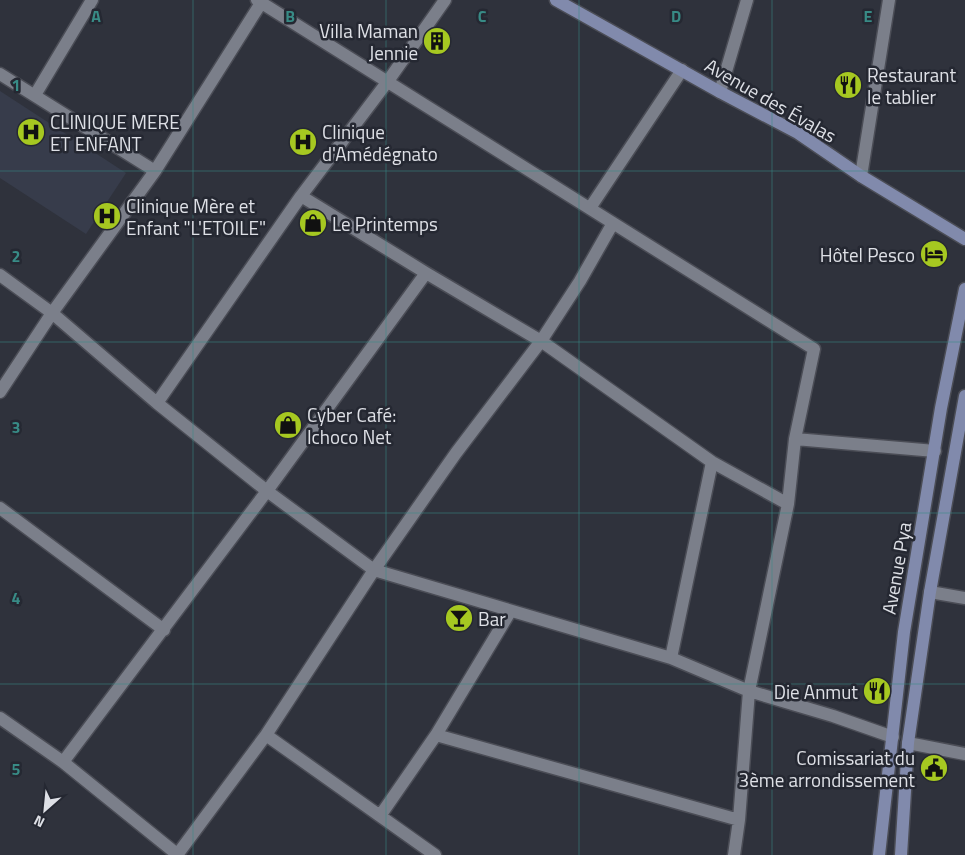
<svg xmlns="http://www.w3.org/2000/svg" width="965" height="855" font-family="'Titillium Web',sans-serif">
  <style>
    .built { fill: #373c4b }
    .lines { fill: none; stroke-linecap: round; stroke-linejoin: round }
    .street-casing { stroke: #4b4d56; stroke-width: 15 }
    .secondary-casing { stroke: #4b4d56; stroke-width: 15 }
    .street { stroke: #7b7f8a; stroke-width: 12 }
    .secondary { stroke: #818aac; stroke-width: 12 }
    .grid { fill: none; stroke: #388b86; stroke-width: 1; stroke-opacity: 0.55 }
    .labels { text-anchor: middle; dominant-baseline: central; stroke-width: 5; stroke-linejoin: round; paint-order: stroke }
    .poi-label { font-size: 19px; fill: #dee0e6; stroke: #252832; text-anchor: start }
    .street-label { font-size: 19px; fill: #dee0e6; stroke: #252832 }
    .grid-label { font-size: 16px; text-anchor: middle; font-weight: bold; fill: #388b86; stroke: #252832; stroke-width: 5; stroke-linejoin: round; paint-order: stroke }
  </style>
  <rect width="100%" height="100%" fill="#2f323c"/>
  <path class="built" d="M 0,91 L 126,173 L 86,234 L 0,178 Z"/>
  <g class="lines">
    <defs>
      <path id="street" d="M 257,0 L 814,349 L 795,439 L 788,504 L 749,691 L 739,820 L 734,855
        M 0,74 L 155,171
        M 720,92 L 747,0
        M 35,95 L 92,0
        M 861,176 L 889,0
        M 301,196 L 426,273 L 541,341 L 712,462 L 788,504
        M 590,208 L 682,70
        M 0,275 L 52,313 L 157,403 L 267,491 L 374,570 L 671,658 L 749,691 L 833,716 L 893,737
        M 0,392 L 52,313 L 155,171 L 261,3
        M 157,403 L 301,196 L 388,81 L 445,0
        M 795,439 L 935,451
        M 0,508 L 164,630
        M 930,592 L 965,598
        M 671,658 L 712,462
        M 0,718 L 63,762 L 178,855
        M 266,735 L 435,855
        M 436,735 L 739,820
        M 908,743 L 965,754
        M 63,762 L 267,491 L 426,273
        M 380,816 L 436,735 L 510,612
        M 177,855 L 266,735 L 374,570 L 456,453 L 541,341 L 580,281 L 613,223"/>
      <path id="secondary" d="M 556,0 L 720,92 L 798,133 L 861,176 L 965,239
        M 879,855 L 904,632 L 941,408 L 965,289
        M 901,855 L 908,743 L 930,592 L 965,396"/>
    </defs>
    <use href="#street" class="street-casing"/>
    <use href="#secondary" class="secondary-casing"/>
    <use href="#street" class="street"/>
    <use href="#secondary" class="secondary"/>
  </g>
  <path class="grid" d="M 193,0 L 193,855M 386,0 L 386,855M 579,0 L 579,855M 772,0 L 772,855M 0,171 L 965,171M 0,342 L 965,342M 0,513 L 965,513M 0,684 L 965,684"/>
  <defs>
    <symbol id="building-disc" viewBox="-11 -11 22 22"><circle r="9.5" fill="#a6c821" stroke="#252832"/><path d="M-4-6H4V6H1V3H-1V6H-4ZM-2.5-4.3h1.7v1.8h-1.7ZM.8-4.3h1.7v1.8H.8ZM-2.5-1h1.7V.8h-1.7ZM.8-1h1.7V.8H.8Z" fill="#111"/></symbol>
    <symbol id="restaurant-disc" viewBox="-11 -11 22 22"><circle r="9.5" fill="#a6c821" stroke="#252832"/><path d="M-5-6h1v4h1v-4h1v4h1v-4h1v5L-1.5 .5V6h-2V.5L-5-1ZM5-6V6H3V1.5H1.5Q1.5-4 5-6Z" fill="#111"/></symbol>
    <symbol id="hospital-disc" viewBox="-11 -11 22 22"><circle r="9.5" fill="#a6c821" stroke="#252832"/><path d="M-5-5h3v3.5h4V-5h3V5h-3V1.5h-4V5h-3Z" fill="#111"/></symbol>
    <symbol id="shop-disc" viewBox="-11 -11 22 22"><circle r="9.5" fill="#a6c821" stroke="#252832"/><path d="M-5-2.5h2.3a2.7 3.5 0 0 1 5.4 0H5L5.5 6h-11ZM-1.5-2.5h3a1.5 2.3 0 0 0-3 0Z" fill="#111"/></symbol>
    <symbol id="hotel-disc" viewBox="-11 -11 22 22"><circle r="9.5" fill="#a6c821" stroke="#252832"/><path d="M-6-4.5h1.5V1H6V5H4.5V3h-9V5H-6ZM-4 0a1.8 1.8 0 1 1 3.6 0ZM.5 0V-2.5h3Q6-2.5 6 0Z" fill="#111"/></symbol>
    <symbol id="bar-disc" viewBox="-11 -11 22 22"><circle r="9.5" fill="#a6c821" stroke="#252832"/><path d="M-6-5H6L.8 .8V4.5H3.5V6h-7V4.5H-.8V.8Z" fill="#111"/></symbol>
    <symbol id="civic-disc" viewBox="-11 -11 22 22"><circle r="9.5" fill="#a6c821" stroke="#252832"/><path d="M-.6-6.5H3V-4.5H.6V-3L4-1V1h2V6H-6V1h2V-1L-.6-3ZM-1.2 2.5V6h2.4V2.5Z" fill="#111"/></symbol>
  </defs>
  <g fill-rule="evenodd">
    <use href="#building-disc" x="421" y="25" width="32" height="32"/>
    <use href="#restaurant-disc" x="832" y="69" width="32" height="32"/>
    <use href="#hospital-disc" x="15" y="116" width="32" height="32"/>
    <use href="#hospital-disc" x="287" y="126" width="32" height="32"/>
    <use href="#hospital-disc" x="91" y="200" width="32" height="32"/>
    <use href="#shop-disc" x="297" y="207" width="32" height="32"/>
    <use href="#hotel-disc" x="918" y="238" width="32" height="32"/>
    <use href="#shop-disc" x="272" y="409" width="32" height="32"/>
    <use href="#bar-disc" x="443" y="602" width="32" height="32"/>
    <use href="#restaurant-disc" x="861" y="675" width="32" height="32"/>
    <use href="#civic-disc" x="918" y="752" width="32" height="32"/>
  </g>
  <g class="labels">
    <g class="poi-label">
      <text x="418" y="30" text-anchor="end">Villa Maman<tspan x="418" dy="22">Jennie</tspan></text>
      <text x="867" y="74">Restaurant<tspan x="867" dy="22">le tablier</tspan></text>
      <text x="50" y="121">CLINIQUE MERE<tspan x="50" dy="22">ET ENFANT</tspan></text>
      <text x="322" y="131">Clinique<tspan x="322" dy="22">d'Amédégnato</tspan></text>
      <text x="126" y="205">Clinique Mère et<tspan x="126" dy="22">Enfant "L'ETOILE"</tspan></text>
      <text x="332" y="223">Le Printemps</text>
      <text x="915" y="254" text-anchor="end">Hôtel Pesco</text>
      <text x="307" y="414">Cyber Café:<tspan x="307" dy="22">Ichoco Net</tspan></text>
      <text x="478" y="618">Bar</text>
      <text x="858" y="691" text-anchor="end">Die Anmut</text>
      <text x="915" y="757" text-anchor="end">Comissariat du<tspan x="915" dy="22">3ème arrondissement</tspan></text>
    </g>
    <g class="street-label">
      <text transform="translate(771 100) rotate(30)">Avenue des Évalas</text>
      <text transform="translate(896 568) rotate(-80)">Avenue Pya</text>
    </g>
  </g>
  <g class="grid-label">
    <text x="96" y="22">A</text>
    <text x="290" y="22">B</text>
    <text x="482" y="22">C</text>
    <text x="676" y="22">D</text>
    <text x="868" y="22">E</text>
    <text x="16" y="91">1</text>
    <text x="16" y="262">2</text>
    <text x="16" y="433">3</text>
    <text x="16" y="604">4</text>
    <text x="16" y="775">5</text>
  </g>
  <g transform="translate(45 810) rotate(207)" stroke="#252832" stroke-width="4" paint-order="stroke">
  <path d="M0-4L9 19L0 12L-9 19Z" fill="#dee0e6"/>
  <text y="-8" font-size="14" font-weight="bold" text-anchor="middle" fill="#dee0e6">N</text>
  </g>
</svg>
